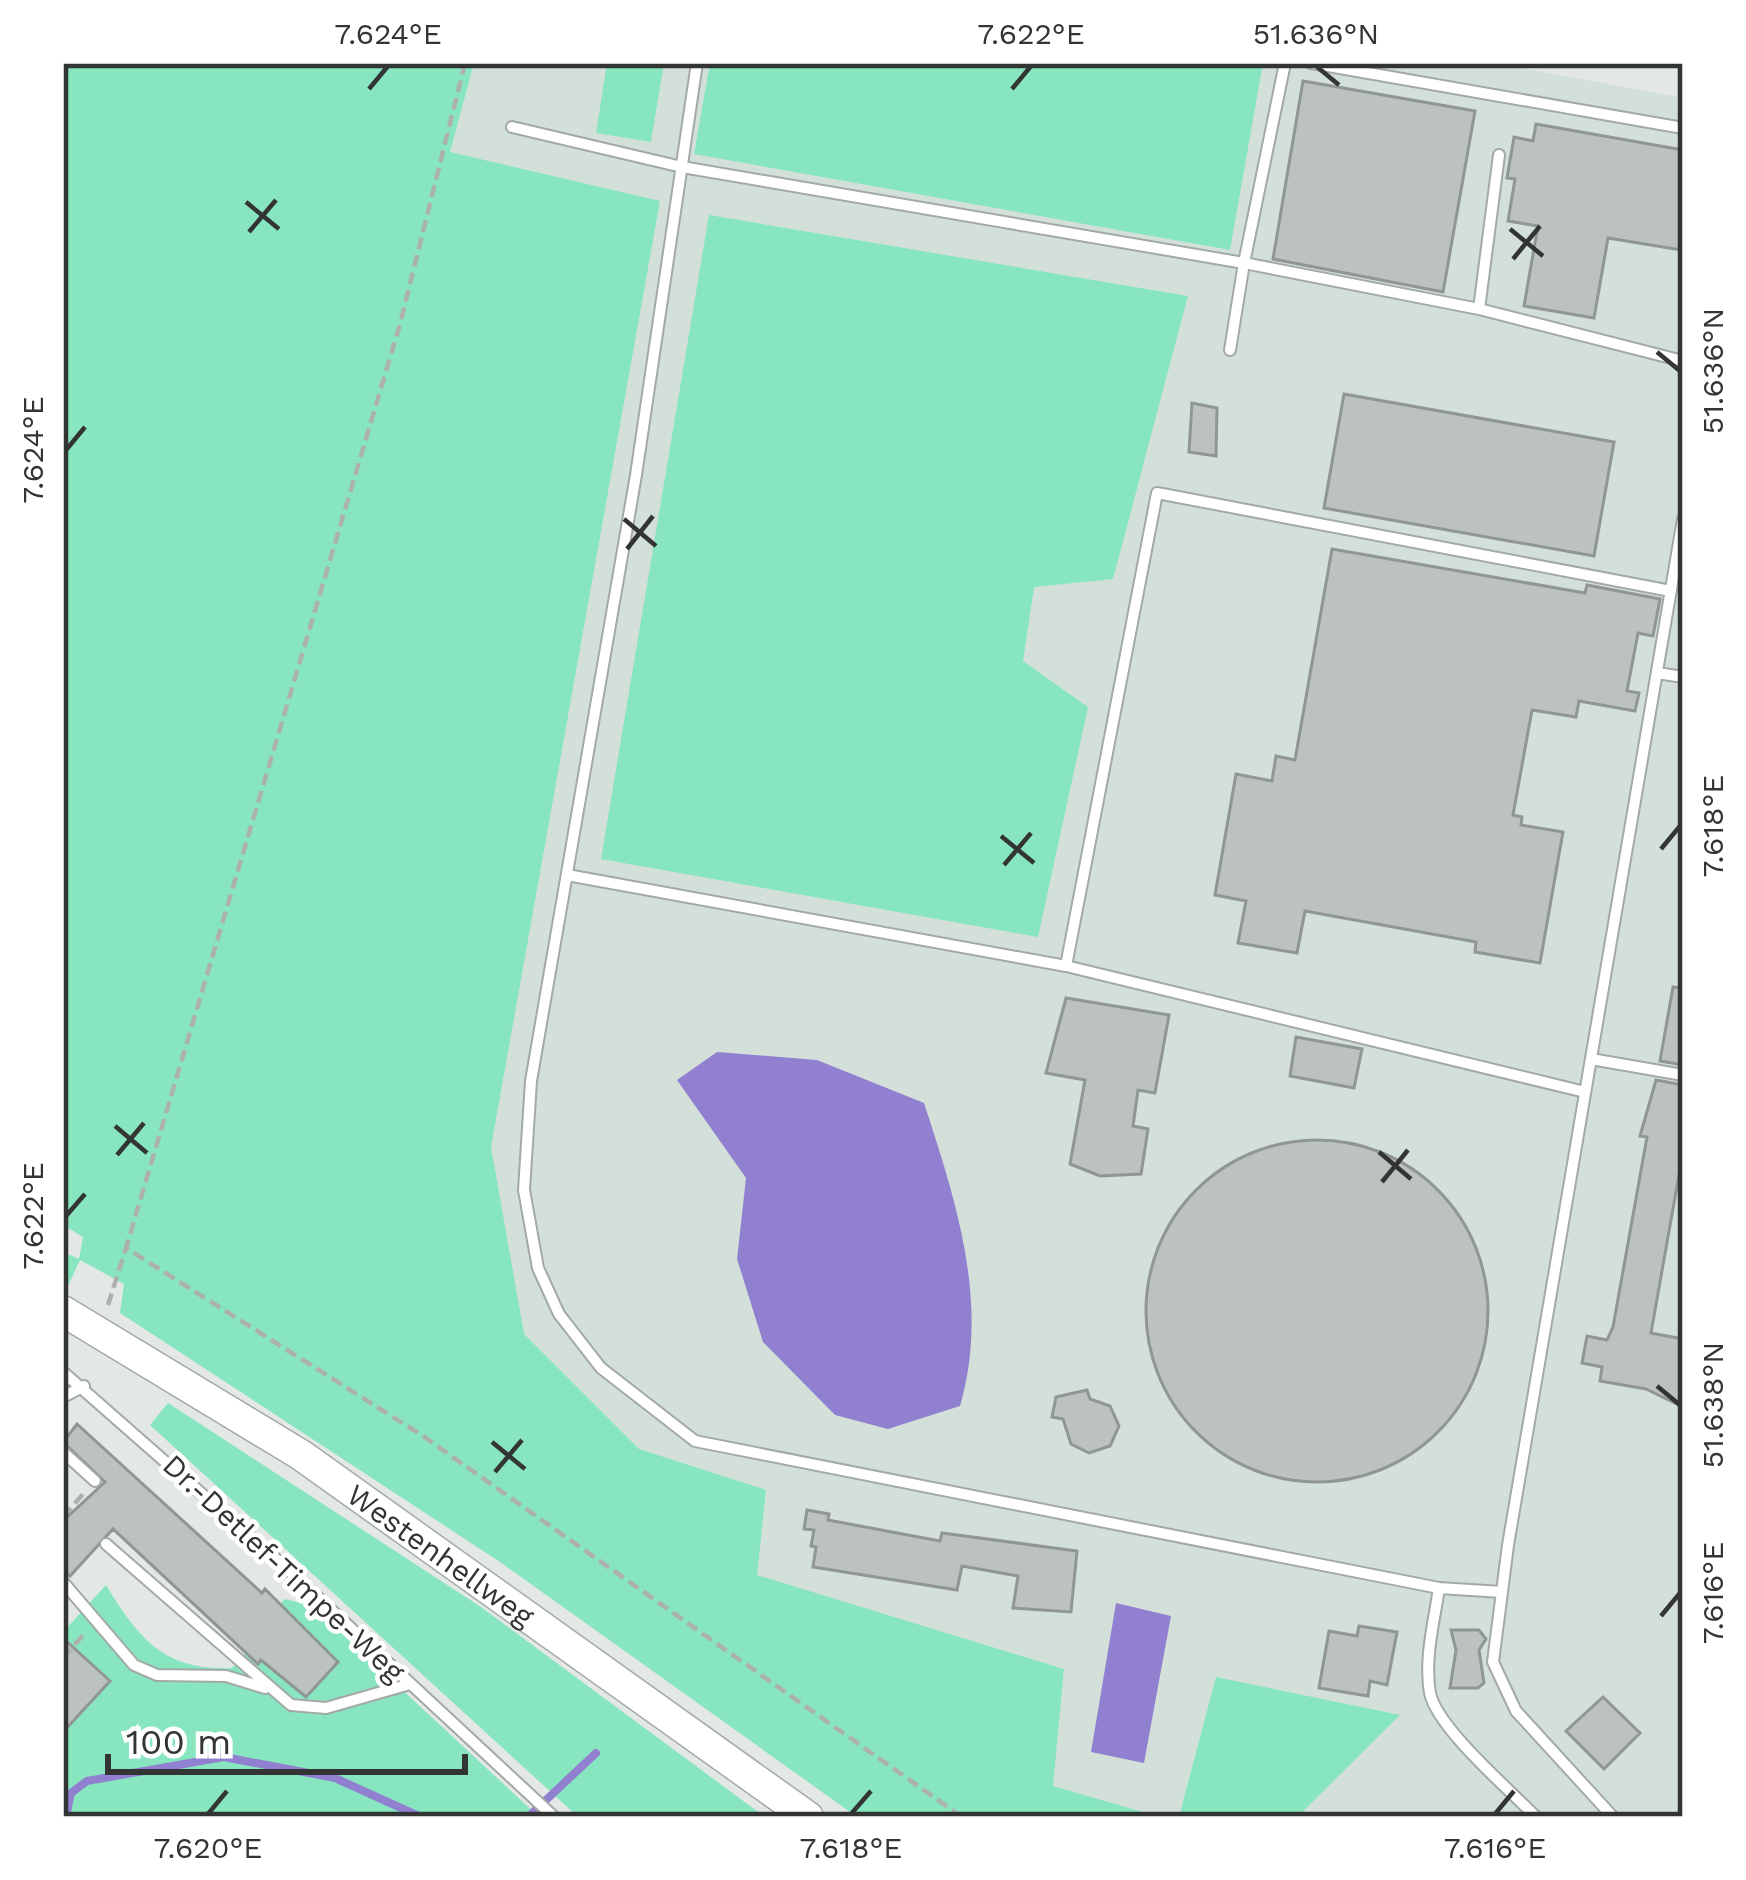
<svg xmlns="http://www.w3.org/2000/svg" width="1746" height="1880" font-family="'Work Sans',sans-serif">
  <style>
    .built { fill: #d3e0da }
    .green { fill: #87e6bf }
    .water { fill: #9180d0 }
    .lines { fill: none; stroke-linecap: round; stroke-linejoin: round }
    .stream { stroke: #9180d0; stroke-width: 8 }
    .building { fill: #bcc2bf; stroke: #909693; stroke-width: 3 }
    .lane-casing { stroke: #a3a9a6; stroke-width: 14 }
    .secondary-casing { stroke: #a3a9a6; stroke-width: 33 }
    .path { stroke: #acb0ae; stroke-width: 4.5; stroke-dasharray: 12 6; stroke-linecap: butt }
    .lane { stroke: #fff; stroke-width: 10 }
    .secondary { stroke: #fff; stroke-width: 30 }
    .ticks { fill: none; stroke: #333534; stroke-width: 4.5 }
    .labels { text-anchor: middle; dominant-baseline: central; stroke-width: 9; stroke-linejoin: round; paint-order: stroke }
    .street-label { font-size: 30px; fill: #333534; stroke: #fff }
    .neatline { fill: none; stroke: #333534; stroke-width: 4.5 }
    .ticks-label { font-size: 30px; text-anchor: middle; fill: #333534 }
  </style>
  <rect width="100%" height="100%" fill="#e3e8e6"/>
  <path class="built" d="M 474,63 L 1496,63 L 1683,98 L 1683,1817 L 1010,1817 L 425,1403 L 329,592 Z"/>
  <path class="green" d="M 63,63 L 474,63 L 450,152 L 660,201 L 491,1147 L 524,1334 L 639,1449 L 766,1490 L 757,1575 L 1064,1669 L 1053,1786 L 1160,1817 L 857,1817 L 500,1562 L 120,1313 L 124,1284 L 80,1260 L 68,1286 L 63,1284 L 63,1252 L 79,1259 L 83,1237 L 63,1225 Z
    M 607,63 L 664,63 L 651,142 L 596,133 Z
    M 710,63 L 1263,63 L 1230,250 L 694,154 Z
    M 709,215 L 1188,296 L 1113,579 L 1034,587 L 1023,661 L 1088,707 L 1038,937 L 601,859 Z
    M 168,1403 L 481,1607 L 765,1817 L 578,1817 L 150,1425 Z
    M 106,1585 C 139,1639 164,1671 232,1668 L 259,1640 L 284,1599 L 311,1605 L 539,1817 L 63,1817 L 63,1632 Z
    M 1216,1677 L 1400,1715 L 1297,1817 L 1179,1817 Z"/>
  <path class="water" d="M 717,1052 L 817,1060 L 924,1103 C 956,1201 990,1303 960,1406 L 888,1429 L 835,1415 L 763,1342 L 737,1259 L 746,1178 L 677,1080 Z
    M 1116,1603 L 1171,1616 L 1144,1763 L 1091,1752 Z"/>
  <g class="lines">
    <path class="stream" d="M 66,1817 L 71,1793 L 87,1781 L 224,1757 L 335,1778 L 421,1817
      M 528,1817 L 596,1753"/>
  </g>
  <path class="building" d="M 1303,81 L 1475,111 L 1443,292 L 1273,259 Z
    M 1536,124 L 1683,150 L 1681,250 L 1608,238 L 1594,318 L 1524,306 L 1538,226 L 1508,221 L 1515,179 L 1507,178 L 1514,137 L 1533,141 Z
    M 1344,394 L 1614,442 L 1594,556 L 1324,508 Z
    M 1192,403 L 1217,408 L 1216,456 L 1189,452 Z
    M 1332,549 L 1585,593 L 1587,585 L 1660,599 L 1653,636 L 1638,633 L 1627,691 L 1639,693 L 1635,711 L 1579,701 L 1576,717 L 1532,710 L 1513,815 L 1522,817 L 1521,825 L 1563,832 L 1540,963 L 1475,952 L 1476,942 L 1305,911 L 1297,953 L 1238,943 L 1246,901 L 1215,895 L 1236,774 L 1272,781 L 1276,756 L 1295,760 Z
    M 1673,987 L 1683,988 L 1683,1065 L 1660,1061 Z
    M 1066,998 L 1169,1015 L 1155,1093 L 1138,1090 L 1133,1126 L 1148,1129 L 1141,1174 L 1100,1176 L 1070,1164 L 1085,1080 L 1046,1073 Z
    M 1296,1037 L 1362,1049 L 1354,1088 L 1290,1076 Z
    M 1656,1080 L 1683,1085 L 1683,1152 L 1651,1333 L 1683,1339 L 1683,1407 L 1646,1389 L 1600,1381 L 1602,1367 L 1582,1363 L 1587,1336 L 1607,1340 L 1613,1327 L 1647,1137 L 1640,1136 Z
    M1146 1311a171 171 0 1 1 342 0a171 171 0 1 1-342 0Z
    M 1087,1390 L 1090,1399 L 1110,1406 L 1119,1426 L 1110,1446 L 1089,1453 L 1071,1444 L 1063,1419 L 1052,1417 L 1056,1397 Z
    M 77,1424 L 262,1593 L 265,1589 L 338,1662 L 306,1697 L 261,1660 L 258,1664 L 113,1529 L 70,1576 L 63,1572 L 63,1521 L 105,1482 L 63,1442 Z
    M 807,1510 L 829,1514 L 828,1520 L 940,1541 L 942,1533 L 1077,1551 L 1071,1612 L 1013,1608 L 1018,1576 L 962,1566 L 957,1590 L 813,1567 L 816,1547 L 811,1546 L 814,1530 L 804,1529 Z
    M 1359,1626 L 1397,1632 L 1387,1685 L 1370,1681 L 1368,1696 L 1319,1688 L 1329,1631 L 1357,1636 Z
    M 1451,1630 L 1479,1630 L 1486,1639 L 1479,1650 L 1484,1683 L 1478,1688 L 1450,1688 L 1456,1650 Z
    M 63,1638 L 110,1681 L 63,1732 Z
    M 1603,1697 L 1640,1733 L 1604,1769 L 1566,1731 Z"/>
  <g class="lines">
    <defs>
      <path id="lane" d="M 697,63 L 636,475 L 531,1081 L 524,1190 L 538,1268 L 559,1314 L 601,1368 L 695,1441 L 1439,1588
        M 1285,63 L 1244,263 L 1479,309
        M 1311,63 L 1683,128
        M 512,127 L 682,167 L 1244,263 L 1230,350
        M 1499,155 L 1479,309 L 1683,361
        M 1657,673 L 1683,677
        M 567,875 L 1066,966
        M 1591,1059 L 1683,1075
        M 1585,1092 L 1066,966 L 1157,493 L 1671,591
        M 63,1372 L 285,1567 L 554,1817
        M 63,1397 L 84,1386
        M 63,1452 L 95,1481
        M 106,1544 L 291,1705 L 326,1708 L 410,1684
        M 63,1582 L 134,1665 L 157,1675 L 226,1676 L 265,1688
        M 1502,1592 L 1439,1588 C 1434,1622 1424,1659 1430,1693 C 1437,1728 1510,1790 1536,1817
        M 1613,1817 L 1516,1711 L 1493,1662 L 1508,1545 L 1683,519"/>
      <g id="secondary">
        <path id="s1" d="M 63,1311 L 301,1455 L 808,1817"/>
      </g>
    </defs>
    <use href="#lane" class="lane-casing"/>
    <use href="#secondary" class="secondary-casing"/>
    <path class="path" d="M 465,63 L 400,324 L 126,1248 L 423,1436 L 962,1817
      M 108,1305 L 126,1248
      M 63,1517 L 83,1494
      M 63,1658 L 83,1635"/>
    <use href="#lane" class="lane"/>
    <use href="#secondary" class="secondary"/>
  </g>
  <path class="ticks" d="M 1316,66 L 1339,85M 369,89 L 388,66M 1012,89 L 1031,66M 246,202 L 279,229M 1510,229 L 1543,256M 249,232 L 276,200M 1513,259 L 1540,226M 1657,352 L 1680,371M 66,450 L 85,427M 624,519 L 656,546M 627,549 L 653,516M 1001,836 L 1034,863M 1661,849 L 1680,826M 1004,865 L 1031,833M 115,1126 L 147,1153M 1379,1152 L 1411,1179M 117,1155 L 144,1123M 1382,1182 L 1408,1150M 66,1216 L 85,1194M 1657,1386 L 1680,1405M 492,1442 L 525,1469M 495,1472 L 522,1440M 1661,1616 L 1680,1593M 208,1814 L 227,1791M 851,1814 L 871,1791M 1495,1814 L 1514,1791"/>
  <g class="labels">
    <g class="street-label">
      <text stroke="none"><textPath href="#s1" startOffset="450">Westenhellweg</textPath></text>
      <text transform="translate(284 1568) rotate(43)">Dr.-Detlef-Timpe-Weg</text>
    </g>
  </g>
  <rect width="1746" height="1880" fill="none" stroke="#ffffff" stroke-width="132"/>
  <path d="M108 1754v18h357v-18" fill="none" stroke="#333534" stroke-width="6"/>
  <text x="126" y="1754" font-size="36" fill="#333534" stroke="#ffffff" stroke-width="9" paint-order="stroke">100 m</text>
  <rect x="66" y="66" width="1614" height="1748" class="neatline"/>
  <g class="ticks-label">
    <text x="388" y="44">7.624°E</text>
    <text x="1031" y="44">7.622°E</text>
    <text x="1316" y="44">51.636°N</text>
    <text transform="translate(1713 371) rotate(-90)" y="10">51.636°N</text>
    <text transform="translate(33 450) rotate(-90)" y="10">7.624°E</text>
    <text transform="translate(1713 826) rotate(-90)" y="10">7.618°E</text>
    <text transform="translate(33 1216) rotate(-90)" y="10">7.622°E</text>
    <text transform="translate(1713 1405) rotate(-90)" y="10">51.638°N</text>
    <text transform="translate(1713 1593) rotate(-90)" y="10">7.616°E</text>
    <text x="208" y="1858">7.620°E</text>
    <text x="851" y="1858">7.618°E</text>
    <text x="1495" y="1858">7.616°E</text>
  </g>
</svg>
